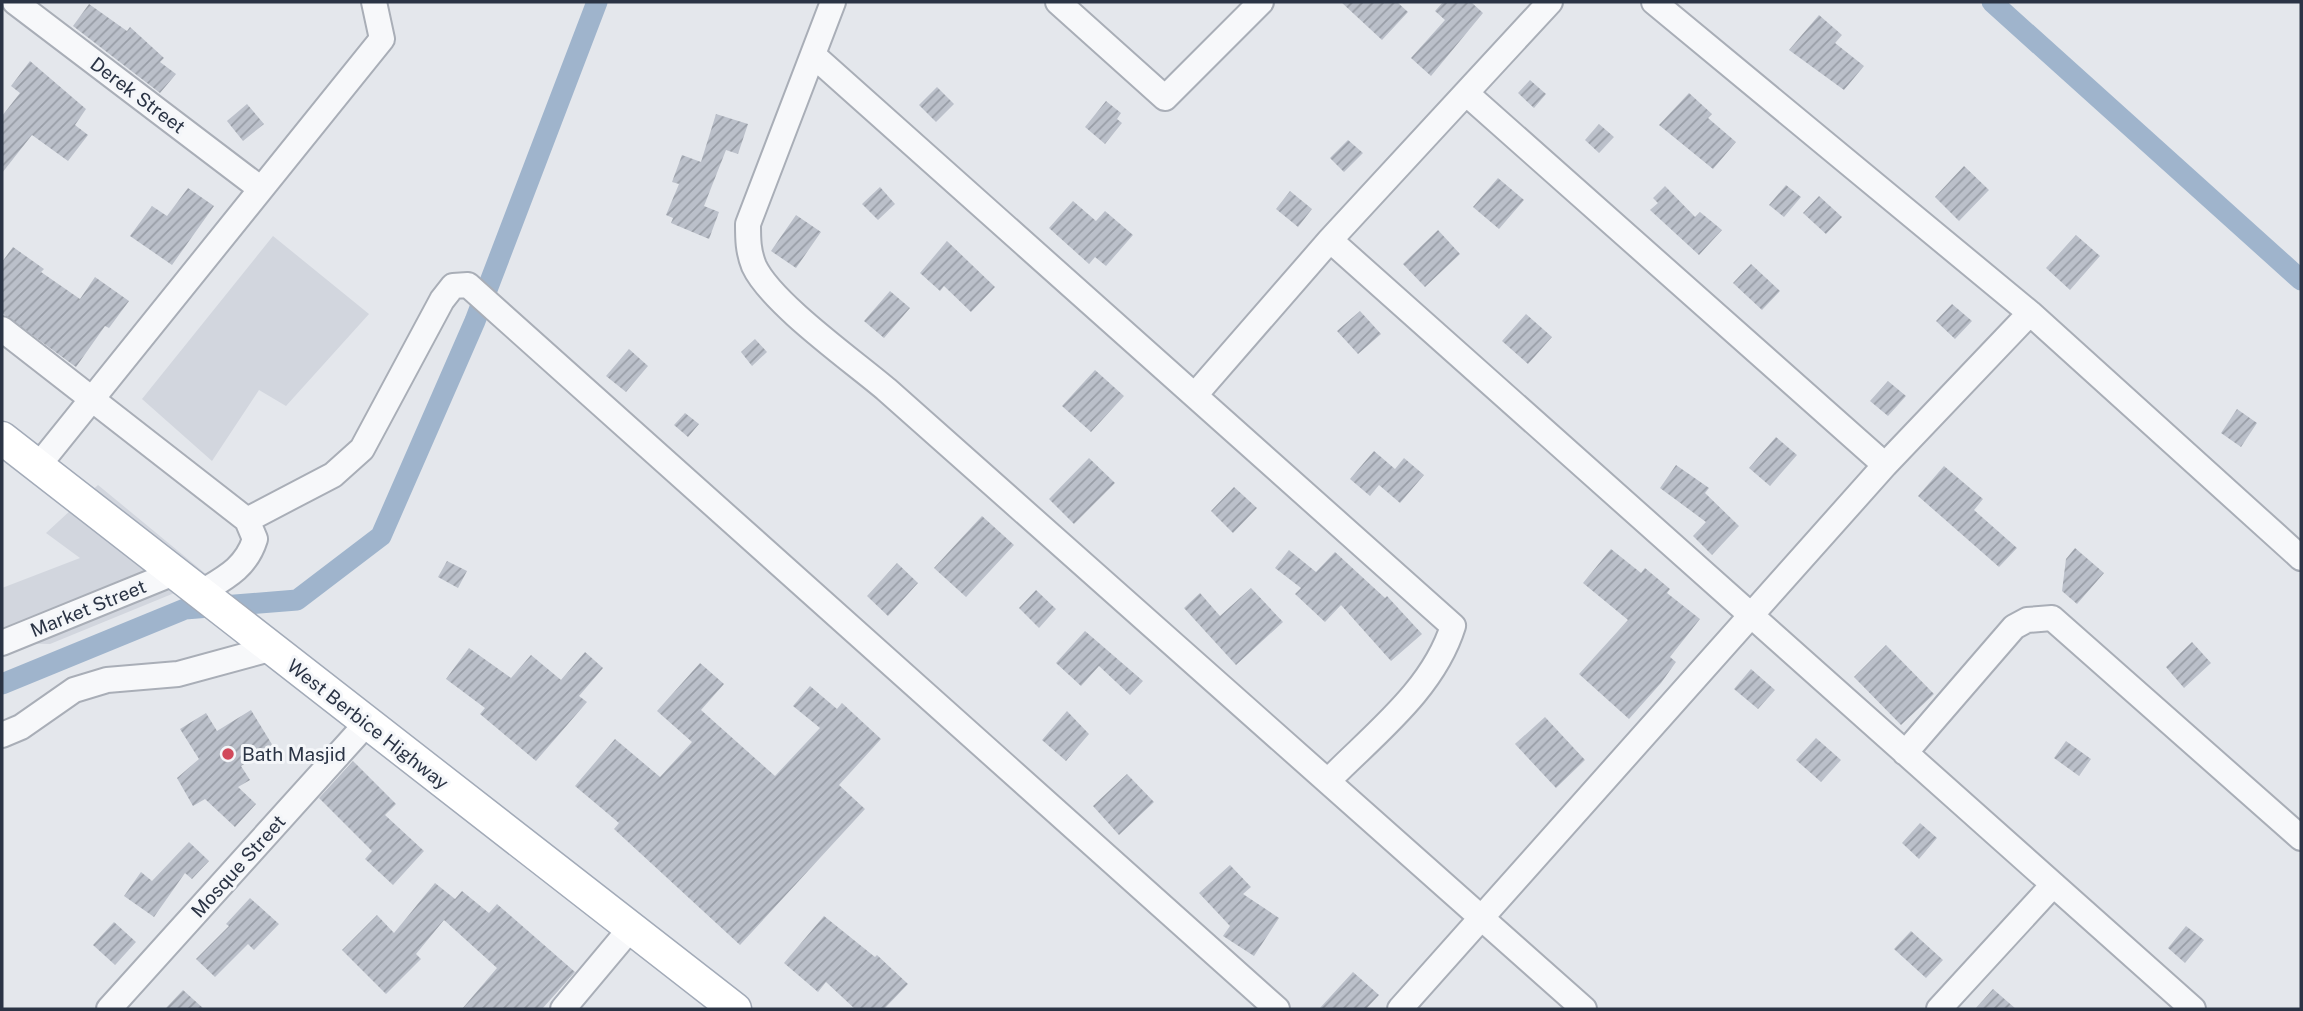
<svg xmlns="http://www.w3.org/2000/svg" width="2303" height="1011" font-family="'Public Sans',sans-serif">
  <style>
    .built { fill: #d2d6de }
    .lines { fill: none; stroke-linecap: round; stroke-linejoin: round }
    .canal { stroke: #9fb4cc; stroke-width: 21 }
    .building { fill: url(#building-hatch) }
    .minor-casing { stroke: #a9aeb7; stroke-width: 28 }
    .major-casing { stroke: #a3abb8; stroke-width: 35 }
    .minor { stroke: #f7f8fa; stroke-width: 24 }
    .major { stroke: #fff; stroke-width: 32 }
    .poi-dot { fill: #d1495b; stroke: #f4f6f9; stroke-width: 2.5 }
    .labels { text-anchor: middle; dominant-baseline: central; stroke-width: 6; stroke-linejoin: round; paint-order: stroke }
    .street-label { font-size: 19px; fill: #2b3445; stroke: #f4f6f9 }
    .poi-label { font-size: 19px; fill: #2b3445; stroke: #f4f6f9; text-anchor: start }
  </style>
  <defs>
    <pattern id="building-hatch" width="6" height="6" patternUnits="userSpaceOnUse" patternTransform="scale(1.75)"><rect width="6" height="6" fill="#bbc0ca"/><path d="M-1 1l2-2M0 6l6-6M5 7l2-2" fill="none" stroke="#989da6"/></pattern>
  </defs>
  <rect width="100%" height="100%" fill="#e4e7ec"/>
  <path class="built" d="M 273,236 L 369,314 L 286,406 L 259,390 L 212,461 L 142,399 Z
    M 98,485 L 206,574 L 172,594 L 50,644 L 2,643 L 2,588 L 80,558 L 46,533 Z"/>
  <g class="lines">
    <path class="canal" d="M 1992,2 L 2301,280
      M 2,684 L 185,609 L 297,600 L 381,536 L 475,321 L 597,2"/>
  </g>
  <path class="building" d="M 1341,2 L 1397,2 L 1408,12 L 1382,40 Z
    M 1443,2 L 1471,2 L 1483,13 L 1431,76 L 1411,58 L 1445,20 L 1435,11 Z
    M 89,4 L 127,31 L 130,27 L 164,58 L 160,62 L 176,74 L 160,93 L 73,26 Z
    M 1819,15 L 1842,35 L 1835,43 L 1864,66 L 1844,90 L 1789,50 Z
    M 30,61 L 86,109 L 75,125 L 88,135 L 68,161 L 32,135 L 2,173 L 2,116 L 20,93 L 11,86 Z
    M 1530,80 L 1546,94 L 1534,108 L 1518,93 Z
    M 937,87 L 954,104 L 936,122 L 919,105 Z
    M 1689,93 L 1712,114 L 1708,118 L 1736,142 L 1713,169 L 1659,125 Z
    M 1106,101 L 1121,113 L 1117,119 L 1122,123 L 1105,144 L 1085,127 Z
    M 247,104 L 264,124 L 243,141 L 227,121 Z
    M 716,114 L 748,124 L 738,154 L 726,150 L 704,206 L 719,212 L 709,239 L 671,223 L 673,218 L 666,215 L 679,184 L 672,182 L 682,155 L 701,162 Z
    M 1599,124 L 1614,137 L 1599,153 L 1585,140 Z
    M 1348,140 L 1363,153 L 1344,172 L 1330,158 Z
    M 1964,166 L 1989,190 L 1959,221 L 1935,197 Z
    M 1498,178 L 1524,200 L 1499,229 L 1473,207 Z
    M 1786,185 L 1801,197 L 1784,217 L 1769,205 Z
    M 1665,186 L 1695,217 L 1700,212 L 1722,230 L 1699,255 L 1650,210 L 1658,203 L 1653,198 Z
    M 880,187 L 895,204 L 878,220 L 862,204 Z
    M 188,188 L 214,206 L 172,265 L 130,236 L 152,206 L 167,216 Z
    M 1290,191 L 1312,209 L 1298,227 L 1276,209 Z
    M 1819,196 L 1842,217 L 1826,234 L 1803,213 Z
    M 1073,201 L 1096,221 L 1105,211 L 1133,235 L 1106,266 L 1095,257 L 1089,264 L 1049,228 Z
    M 796,215 L 821,232 L 796,268 L 771,251 Z
    M 1438,230 L 1460,254 L 1425,287 L 1403,264 Z
    M 2076,235 L 2100,256 L 2070,290 L 2046,268 Z
    M 947,241 L 995,287 L 971,312 L 944,286 L 940,291 L 920,273 Z
    M 13,247 L 44,269 L 41,272 L 80,299 L 95,277 L 129,301 L 109,328 L 105,326 L 76,367 L 2,313 L 2,262 Z
    M 1751,264 L 1780,291 L 1762,310 L 1733,283 Z
    M 890,291 L 910,308 L 884,338 L 864,321 Z
    M 1952,304 L 1972,321 L 1955,339 L 1936,321 Z
    M 1360,311 L 1381,334 L 1358,354 L 1337,331 Z
    M 1526,314 L 1552,337 L 1528,364 L 1502,341 Z
    M 755,339 L 767,352 L 752,366 L 741,352 Z
    M 629,349 L 648,366 L 626,392 L 606,376 Z
    M 1095,370 L 1124,396 L 1091,432 L 1062,406 Z
    M 1888,381 L 1906,396 L 1888,416 L 1870,401 Z
    M 2237,409 L 2257,423 L 2241,447 L 2221,433 Z
    M 685,413 L 699,424 L 688,437 L 674,425 Z
    M 1776,437 L 1797,455 L 1770,486 L 1749,468 Z
    M 1374,451 L 1395,469 L 1404,458 L 1424,475 L 1400,503 L 1379,485 L 1370,496 L 1350,479 Z
    M 1089,458 L 1115,483 L 1074,524 L 1049,499 Z
    M 1676,465 L 1709,488 L 1705,493 L 1739,526 L 1712,555 L 1693,536 L 1706,522 L 1660,488 Z
    M 1944,466 L 1983,499 L 1974,510 L 2017,548 L 1999,567 L 1918,496 Z
    M 1234,487 L 1257,508 L 1233,533 L 1211,511 Z
    M 982,516 L 1014,545 L 966,597 L 934,568 Z
    M 2075,548 L 2104,573 L 2077,604 L 2062,591 L 2066,559 Z
    M 1611,549 L 1641,573 L 1645,568 L 1670,589 L 1667,593 L 1700,619 L 1670,657 L 1676,662 L 1661,683 L 1629,719 L 1579,674 L 1628,620 L 1583,583 Z
    M 1289,550 L 1316,572 L 1335,552 L 1385,598 L 1387,596 L 1422,634 L 1391,661 L 1341,605 L 1325,622 L 1295,594 L 1301,588 L 1275,568 Z
    M 447,561 L 467,571 L 458,588 L 438,577 Z
    M 897,563 L 918,583 L 888,616 L 867,596 Z
    M 1251,588 L 1283,622 L 1236,665 L 1184,608 L 1200,593 L 1220,616 Z
    M 1036,590 L 1056,609 L 1039,628 L 1019,608 Z
    M 1085,631 L 1143,681 L 1130,695 L 1099,666 L 1081,686 L 1056,663 Z
    M 2192,642 L 2211,663 L 2184,688 L 2166,667 Z
    M 1886,645 L 1934,694 L 1901,725 L 1854,677 Z
    M 469,648 L 511,678 L 531,655 L 561,680 L 585,652 L 603,668 L 579,696 L 587,702 L 536,761 L 480,714 L 485,708 L 446,679 Z
    M 700,663 L 724,684 L 701,710 L 775,776 L 820,728 L 793,706 L 810,686 L 837,709 L 842,703 L 881,739 L 839,785 L 865,809 L 740,945 L 614,829 L 619,823 L 575,786 L 615,739 L 660,777 L 692,742 L 657,711 Z
    M 1751,669 L 1775,690 L 1758,709 L 1734,689 Z
    M 251,710 L 273,746 L 241,766 L 250,780 L 238,787 L 256,804 L 235,827 L 205,799 L 193,806 L 177,778 L 199,759 L 180,729 L 206,713 L 217,731 Z
    M 1067,711 L 1089,734 L 1066,761 L 1042,740 Z
    M 1545,717 L 1585,760 L 1556,788 L 1515,744 Z
    M 1816,738 L 1841,760 L 1821,782 L 1796,760 Z
    M 2066,741 L 2091,759 L 2079,776 L 2054,758 Z
    M 353,761 L 396,804 L 385,815 L 424,851 L 393,885 L 365,859 L 372,851 L 319,798 Z
    M 1127,774 L 1154,802 L 1119,835 L 1093,806 Z
    M 1920,823 L 1937,838 L 1919,859 L 1902,843 Z
    M 189,842 L 209,861 L 192,879 L 185,873 L 154,917 L 124,896 L 141,872 L 152,881 Z
    M 1230,865 L 1251,887 L 1243,894 L 1279,918 L 1254,956 L 1223,936 L 1230,926 L 1199,893 Z
    M 435,883 L 455,899 L 462,891 L 489,913 L 497,904 L 575,972 L 542,1009 L 462,1009 L 497,968 L 444,920 L 416,954 L 421,959 L 386,994 L 342,950 L 377,915 L 394,933 Z
    M 250,898 L 279,924 L 254,950 L 248,944 L 215,977 L 196,959 L 229,926 L 226,924 Z
    M 824,916 L 875,957 L 877,955 L 908,984 L 884,1009 L 855,1009 L 826,982 L 818,992 L 784,963 Z
    M 114,922 L 136,942 L 115,965 L 93,945 Z
    M 2186,926 L 2204,940 L 2185,963 L 2168,948 Z
    M 1911,931 L 1943,960 L 1926,978 L 1894,949 Z
    M 1353,972 L 1379,995 L 1366,1009 L 1319,1009 Z
    M 1993,989 L 2016,1009 L 1975,1009 Z
    M 183,990 L 204,1009 L 165,1009 Z"/>
  <g class="lines">
    <defs>
      <path id="minor" d="M 15,2 L 261,189
        M 833,2 L 748,224 C 748,239 748,251 754,266 C 771,303 853,361 887,390 L 1584,1009
        M 1058,2 L 1165,98 L 1261,2
        M 1654,2 L 2030,313 L 2301,558
        M 813,55 L 1453,626 C 1433,690 1374,734 1328,781
        M 1467,94 L 1885,465
        M 1330,240 L 2193,1009
        M 2,329 L 247,520 L 255,539 C 246,568 225,578 200,593
        M 1195,395 L 1330,240 L 1550,2
        M 38,466 L 382,39 L 374,2
        M 247,520 L 333,475 L 362,449 L 442,300 L 453,286 L 468,285 L 1277,1009
        M 2,643 L 174,573
        M 2,735 L 21,727 L 74,690 L 107,680 L 178,674 L 270,649
        M 1905,753 L 2014,627 L 2027,620 L 2052,618 L 2301,838
        M 109,1009 L 367,723
        M 563,1009 L 630,929
        M 1400,1009 L 1885,465 L 2030,313
        M 1939,1009 L 2053,885"/>
      <path id="major" d="M 2,438 L 735,1009"/>
    </defs>
    <use href="#minor" class="minor-casing"/>
    <use href="#major" class="major-casing"/>
    <use href="#minor" class="minor"/>
    <use href="#major" class="major"/>
  </g>
  <circle class="poi-dot" cx="228" cy="754" r="7"/>
  <g class="labels">
    <g class="street-label">
      <text transform="translate(138 95) rotate(37)">Derek Street</text>
      <text transform="translate(88 608) rotate(-22)">Market Street</text>
      <text transform="translate(368 724) rotate(38)">West Berbice Highway</text>
      <text transform="translate(238 866) rotate(-48)">Mosque Street</text>
    </g>
    <g class="poi-label">
      <text x="242" y="754">Bath Masjid</text>
    </g>
  </g>
  <rect width="2303" height="1011" fill="none" stroke="#2b3445" stroke-width="7"/>
</svg>
